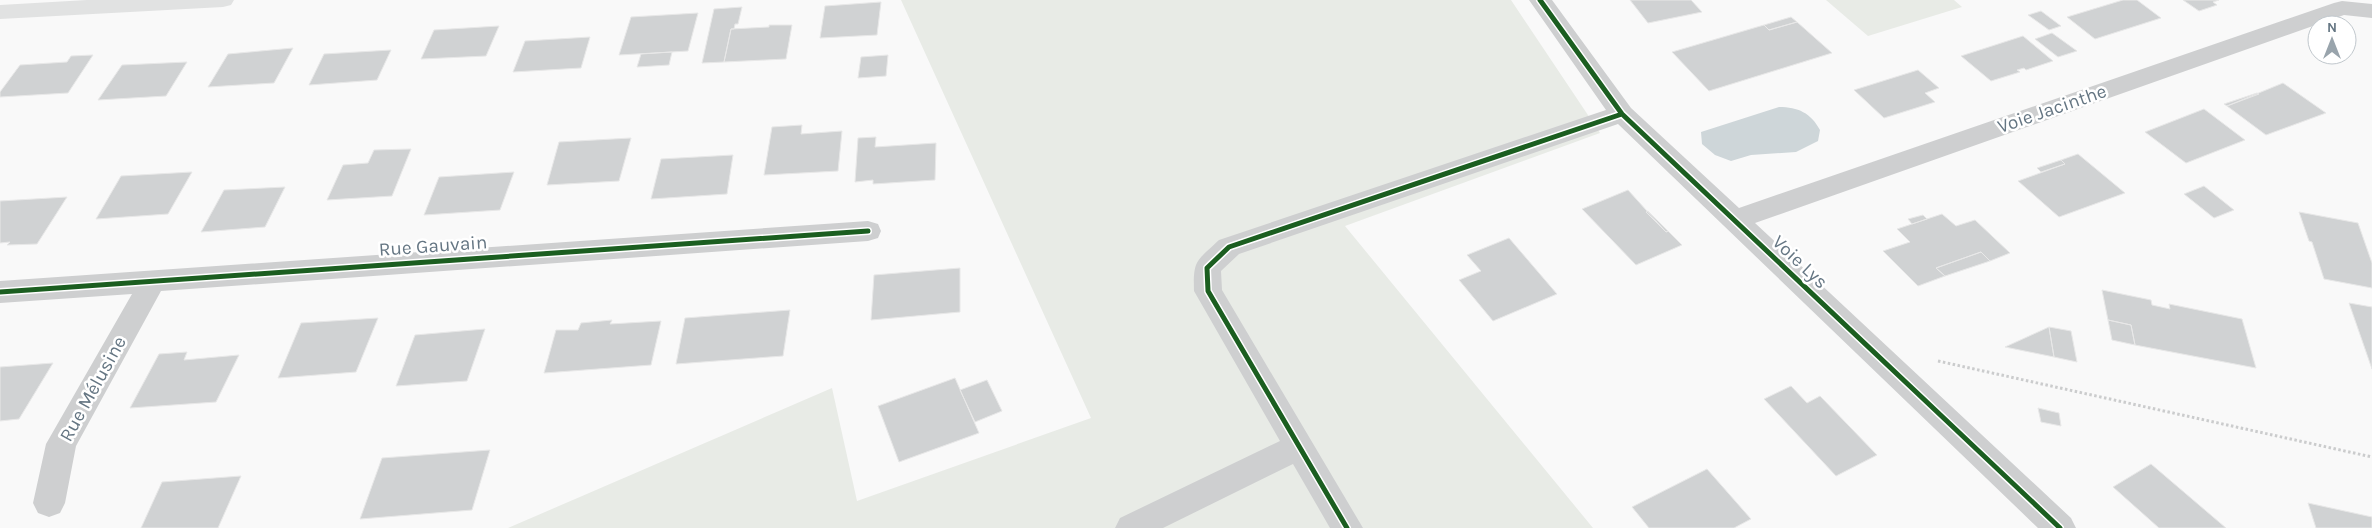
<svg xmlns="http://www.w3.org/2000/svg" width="2372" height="528" font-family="Karla,sans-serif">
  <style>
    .green { fill: #e8ebe6 }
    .water { fill: #ced6d9 }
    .building { fill: #d0d2d3; stroke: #e8e8e8 }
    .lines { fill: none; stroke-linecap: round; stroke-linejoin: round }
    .path { stroke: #cbcccd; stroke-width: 3; stroke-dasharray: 2.5 2.5; stroke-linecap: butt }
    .minor { fill: #cecfd0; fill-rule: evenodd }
    .major { fill: #e1e2e2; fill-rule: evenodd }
    .cycleway-casing { stroke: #fff; stroke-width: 8 }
    .cycleway { stroke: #1b5e20; stroke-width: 5 }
    .labels { text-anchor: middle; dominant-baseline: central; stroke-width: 5; stroke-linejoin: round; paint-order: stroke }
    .street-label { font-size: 19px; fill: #657683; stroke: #fff }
  </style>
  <rect width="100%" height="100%" fill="#f9f9f9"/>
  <path class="green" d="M 901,0 L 1511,0 L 1600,133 L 1345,226 L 1593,528 L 508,528 L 832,388 L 857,501 L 1091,418 Z
    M 1826,0 L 1954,0 L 1962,7 L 1868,36 Z"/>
  <path class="water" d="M 1779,107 C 1798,107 1811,113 1820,130 L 1818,141 L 1796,152 L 1751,155 L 1731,161 L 1715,155 L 1702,144 L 1701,132 Z"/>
  <path class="building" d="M 1630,0 L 1691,0 L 1702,12 L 1648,23 Z
    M 2123,0 L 2137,0 L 2161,18 L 2095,39 L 2067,17 Z
    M 2183,0 L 2219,0 L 2213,2 L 2217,5 L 2199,11 Z
    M 881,2 L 877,35 L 820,38 L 825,6 Z
    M 742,7 L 738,24 L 735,24 L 734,29 L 731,29 L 724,62 L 702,63 L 714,9 Z
    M 2041,11 L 2061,26 L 2049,30 L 2028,15 Z
    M 698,13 L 688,51 L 619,55 L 631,17 Z
    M 1791,17 L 1797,22 L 1769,30 L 1764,25 Z
    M 1797,22 L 1832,53 L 1709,91 L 1672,52 L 1764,25 L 1769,30 Z
    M 769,25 L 792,25 L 786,59 L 724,62 L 731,29 L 769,27 Z
    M 499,26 L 486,56 L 421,59 L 434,30 Z
    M 2052,33 L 2077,51 L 2058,57 L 2035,39 Z
    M 2023,36 L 2053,61 L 2026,70 L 2024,68 L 2017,70 L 2020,72 L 1991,81 L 1961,56 Z
    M 590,37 L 581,68 L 513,72 L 525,41 Z
    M 293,48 L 274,83 L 208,87 L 228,54 Z
    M 391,50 L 377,80 L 309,85 L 324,54 Z
    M 672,52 L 669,65 L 637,67 L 641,54 Z
    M 93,55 L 68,93 L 0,97 L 0,92 L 20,65 L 67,62 L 71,56 Z
    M 888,55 L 886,76 L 858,78 L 861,57 Z
    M 187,62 L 166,96 L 98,100 L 122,65 Z
    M 1918,70 L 1939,88 L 1925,93 L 1935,102 L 1884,118 L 1854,90 Z
    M 2283,83 L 2326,113 L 2266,135 L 2227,106 Z
    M 2257,93 L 2259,94 L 2227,106 L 2224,104 Z
    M 2204,109 L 2245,140 L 2186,163 L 2145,132 Z
    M 802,125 L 801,134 L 842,131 L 838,171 L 764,175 L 772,127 Z
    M 876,137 L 875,147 L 936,143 L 935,180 L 873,184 L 873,180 L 855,182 L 858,138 Z
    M 631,138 L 619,181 L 547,185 L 559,142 Z
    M 411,149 L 392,196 L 327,200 L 343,165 L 368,163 L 374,150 Z
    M 2078,154 L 2125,193 L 2059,217 L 2018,181 L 2065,164 L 2061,160 Z
    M 733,155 L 727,194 L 651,199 L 661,159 Z
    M 2061,160 L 2065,164 L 2041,172 L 2037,168 Z
    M 192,172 L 168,214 L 96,219 L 121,176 Z
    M 514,172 L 500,210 L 424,215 L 439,177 Z
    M 2204,186 L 2234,210 L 2214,218 L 2184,194 Z
    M 285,187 L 265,227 L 201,232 L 224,190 Z
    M 1628,190 L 1666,232 L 1668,231 L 1682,245 L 1636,265 L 1582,209 Z
    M 67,197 L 37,244 L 7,245 L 10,242 L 0,243 L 0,201 Z
    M 1648,211 L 1668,231 L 1666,232 L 1646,212 Z
    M 2299,212 L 2358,223 L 2372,263 L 2372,288 L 2324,279 L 2312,242 L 2309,241 Z
    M 1942,214 L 1956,226 L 1975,220 L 2010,253 L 1990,261 L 1981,252 L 1936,268 L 1945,276 L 1918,286 L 1883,251 L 1910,242 L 1897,229 Z
    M 1923,215 L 1927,219 L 1912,224 L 1908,219 Z
    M 1509,238 L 1557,294 L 1493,321 L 1459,280 L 1481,271 L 1467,255 Z
    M 1981,252 L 1990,261 L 1945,276 L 1936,268 Z
    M 960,268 L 960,312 L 871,320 L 874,275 Z
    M 2102,290 L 2151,300 L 2152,305 L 2170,309 L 2169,304 L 2242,319 L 2256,368 L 2135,345 L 2131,325 L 2108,320 Z
    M 2349,303 L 2372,307 L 2372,369 Z
    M 790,310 L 783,356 L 676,364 L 685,318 Z
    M 378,318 L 356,372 L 278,378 L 301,323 Z
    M 612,320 L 610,324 L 661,321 L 651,365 L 544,373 L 556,330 L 578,330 L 581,323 Z
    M 2108,320 L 2131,325 L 2135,345 L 2112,340 Z
    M 2049,327 L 2071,331 L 2077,362 L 2054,357 Z
    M 2049,327 L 2054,357 L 2005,347 Z
    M 485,329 L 467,381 L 396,386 L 415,335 Z
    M 187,352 L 184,360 L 239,355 L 216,402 L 130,408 L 159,354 Z
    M 53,363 L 19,419 L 0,421 L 0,367 Z
    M 955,378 L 979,433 L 899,462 L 878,406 Z
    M 987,380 L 1002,411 L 975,422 L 960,390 Z
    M 1791,386 L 1807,403 L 1820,396 L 1877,455 L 1836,476 L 1764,399 Z
    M 2038,408 L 2059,413 L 2061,426 L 2041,422 Z
    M 490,450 L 472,510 L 360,519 L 382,458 Z
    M 2151,464 L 2226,528 L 2159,528 L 2113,487 Z
    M 1707,469 L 1751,519 L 1734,528 L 1649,528 L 1632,507 Z
    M 241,476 L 218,528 L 141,528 L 162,482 Z
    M 2308,503 L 2372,517 L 2372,528 L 2316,528 Z"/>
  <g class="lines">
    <path class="path" d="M 1938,361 L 2372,457"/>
    <path class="minor" d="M 1529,0 L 1552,0 L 1631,108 L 1739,208 L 2334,3 L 2342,1 L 2372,4 L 2372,18 L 2344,15 L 1755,223 L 2071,518 L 2076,528 L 2038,528 L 1618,124 L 1239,254 L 1221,271 L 1222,290 L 1363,528 L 1330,528 L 1293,464 L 1163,528 L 1115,528 L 1120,518 L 1280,441 L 1194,291 C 1193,259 1197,261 1219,240 L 1606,110 Z
      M 868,221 L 878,224 L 881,231 L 878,238 L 868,241 L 161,291 L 76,446 L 65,503 L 60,513 L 49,517 L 38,513 L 33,503 L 46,444 L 132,294 L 0,303 L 0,281 Z"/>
    <path class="major" d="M 87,0 L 234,0 L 231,5 L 223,7 L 0,19 L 0,5 Z"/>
    <defs>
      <path id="cycleway" d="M 1540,0 L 1622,114 L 2060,528
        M 0,292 L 868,231
        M 1347,528 L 1208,291 L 1207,268 L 1229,247 L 1622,114"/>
    </defs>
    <use href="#cycleway" class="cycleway-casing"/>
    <use href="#cycleway" class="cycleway"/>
  </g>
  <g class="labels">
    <g class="street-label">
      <text transform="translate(2052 109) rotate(-19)">Voie Jacinthe</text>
      <text transform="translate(433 246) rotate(-4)">Rue Gauvain</text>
      <text transform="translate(1800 262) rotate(43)">Voie Lys</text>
      <text transform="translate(93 389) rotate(-61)">Rue Mélusine</text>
    </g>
  </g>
  <g transform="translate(2332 40)"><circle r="24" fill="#ffffff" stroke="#c1c8cd"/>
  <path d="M0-4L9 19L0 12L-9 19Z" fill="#99a4ac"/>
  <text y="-8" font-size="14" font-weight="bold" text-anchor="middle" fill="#657683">N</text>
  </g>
</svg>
